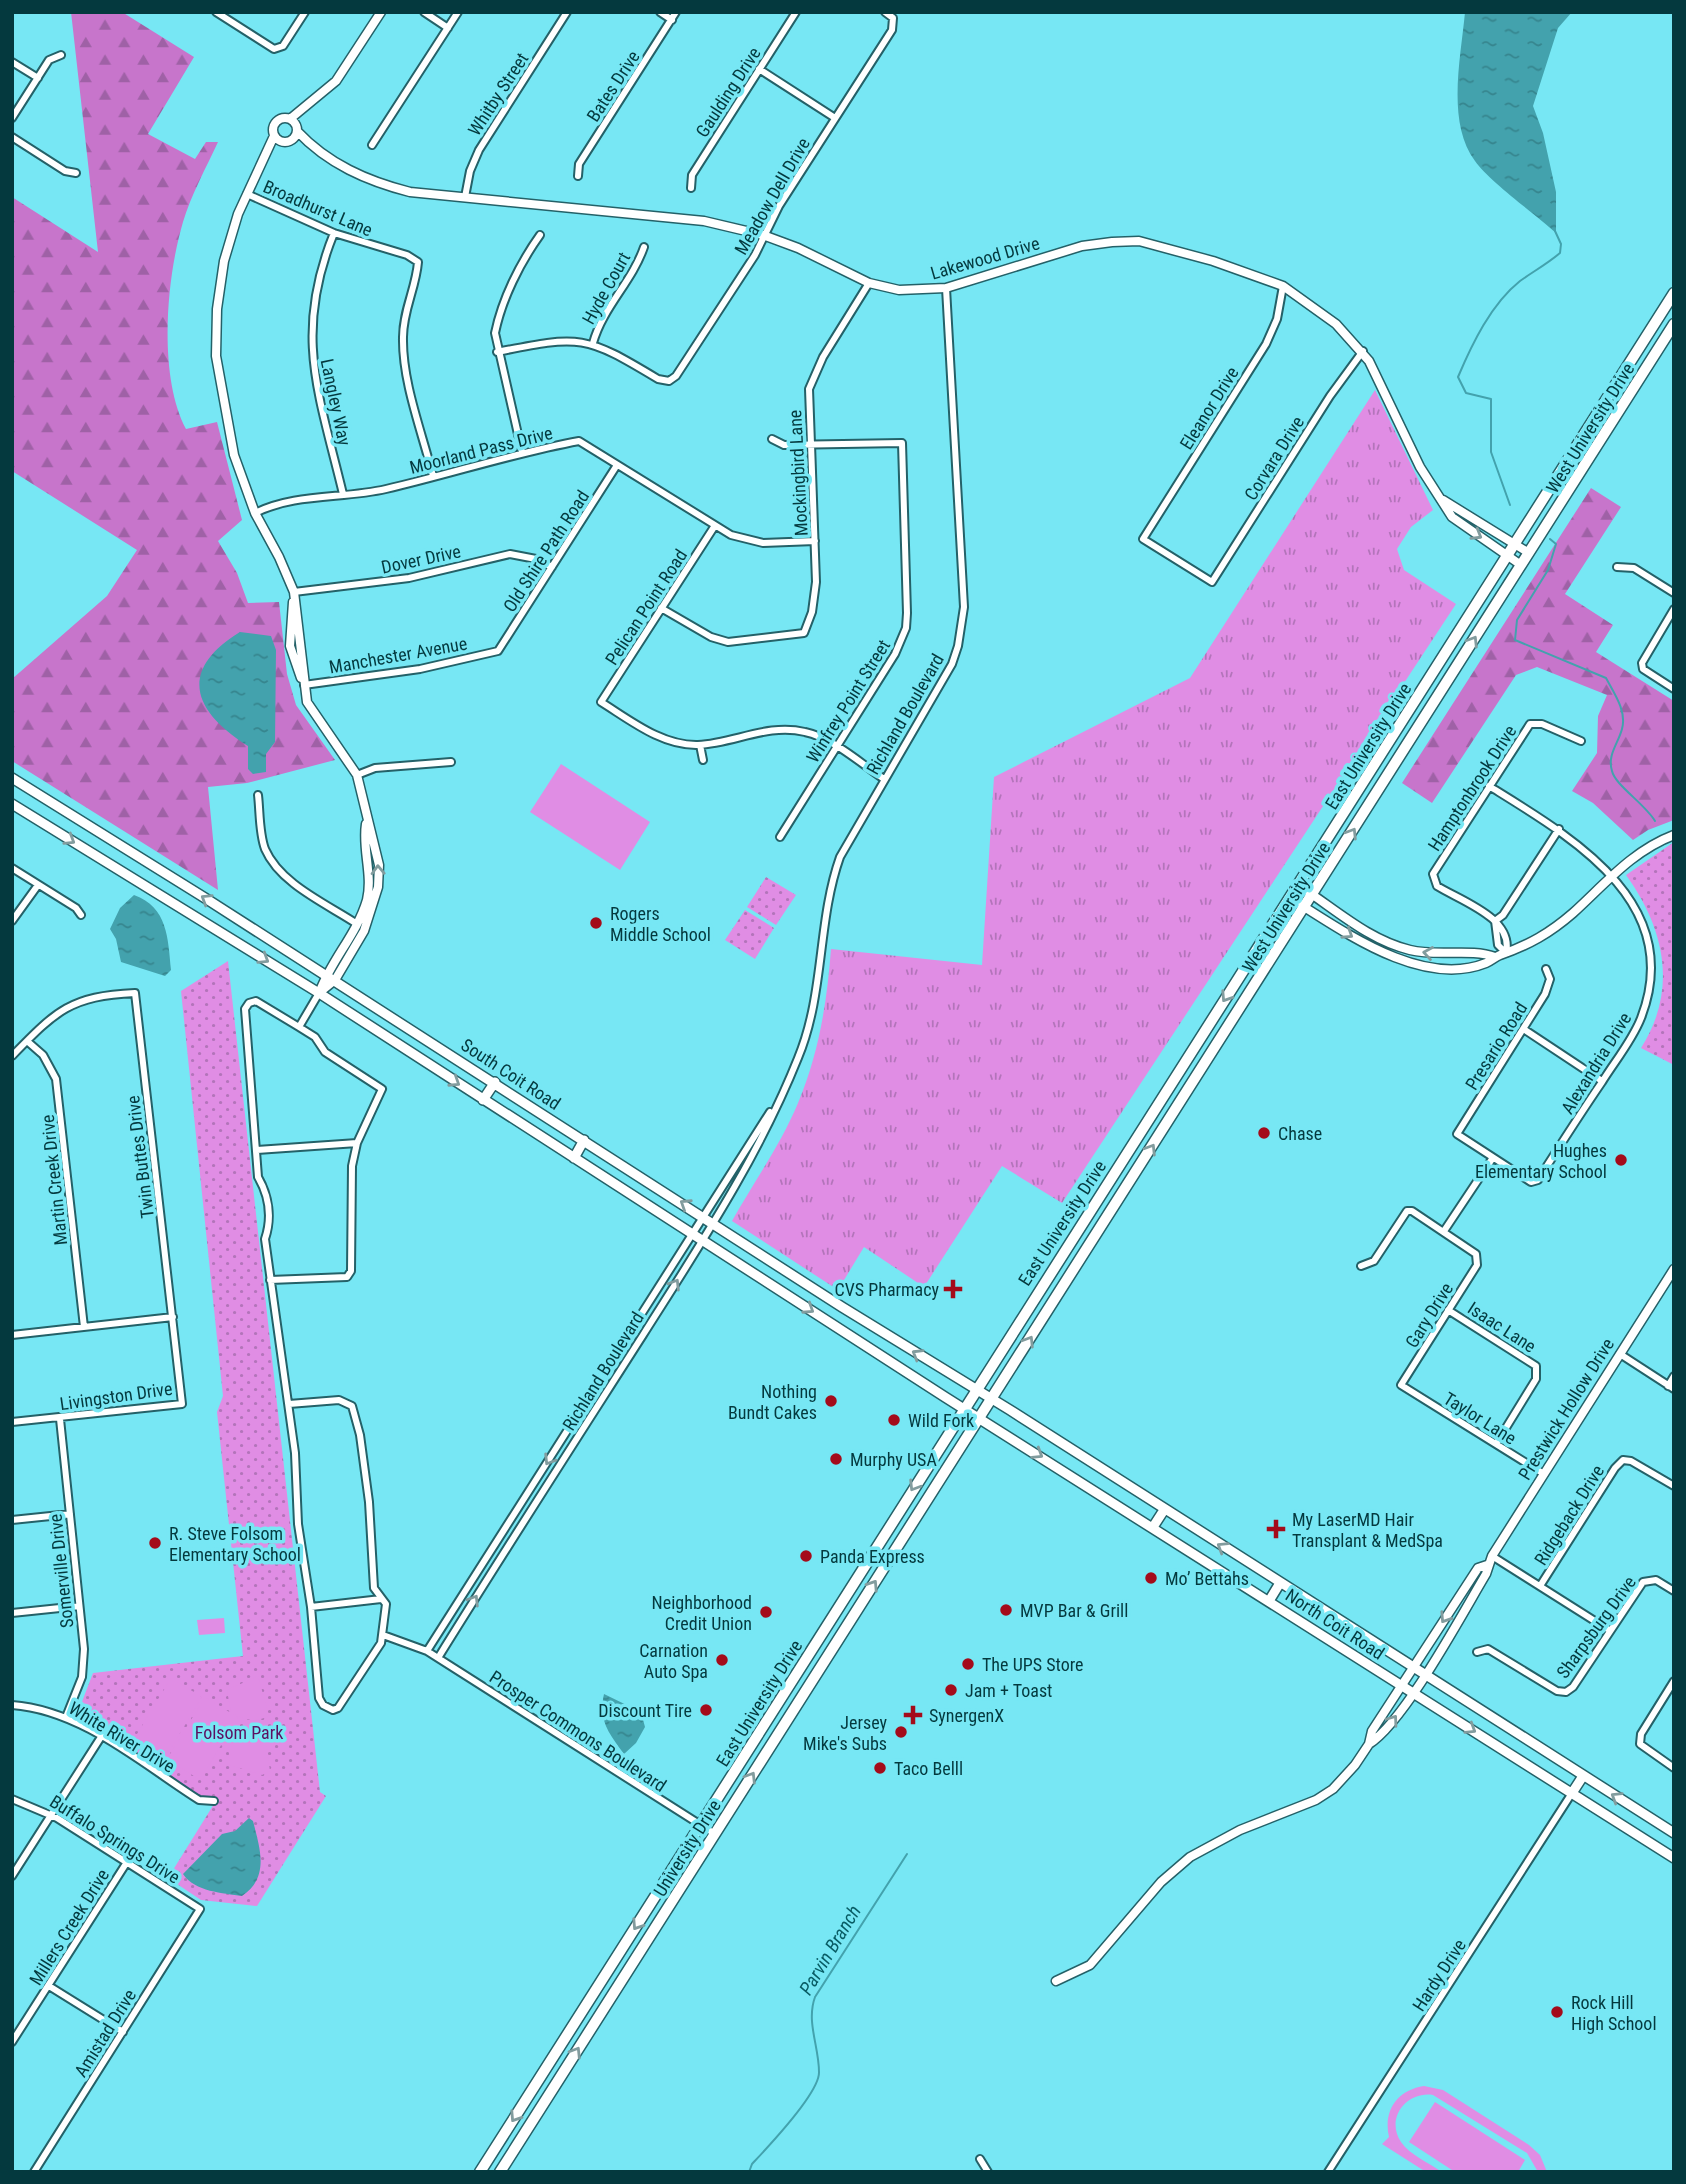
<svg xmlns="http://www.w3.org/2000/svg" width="1686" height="2184" font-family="'Roboto Condensed',sans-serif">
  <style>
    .grass { fill: url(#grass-tufts) }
    .forest { fill: url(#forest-firs) }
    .park { fill: url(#park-dots) }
    .pitch { fill: #e08de4 }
    .water { fill: url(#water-ripples) }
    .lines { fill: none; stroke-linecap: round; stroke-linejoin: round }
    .stream { stroke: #43a2ad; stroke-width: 2 }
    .minor-casing { stroke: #246168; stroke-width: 10 }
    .tertiary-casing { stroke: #246168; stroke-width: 11 }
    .secondary-casing { stroke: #246168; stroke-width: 12 }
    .trunk-casing { stroke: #246168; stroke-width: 13 }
    .minor { stroke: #fff; stroke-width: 6 }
    .tertiary { stroke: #fff; stroke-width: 8 }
    .secondary { stroke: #fff; stroke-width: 9 }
    .trunk { stroke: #fff; stroke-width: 10 }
    .oneway { stroke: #829c9e }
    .poi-dot { fill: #a40b1a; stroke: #77e7f4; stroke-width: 2.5 }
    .labels { text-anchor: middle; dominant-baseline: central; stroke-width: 7; stroke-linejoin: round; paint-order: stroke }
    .street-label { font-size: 18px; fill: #04393e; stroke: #77e7f4 }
    .poi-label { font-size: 18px; fill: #04393e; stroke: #77e7f4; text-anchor: start }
    .park-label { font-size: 18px; fill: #5c1061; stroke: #77e7f4 }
    .water-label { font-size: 19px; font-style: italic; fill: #095d65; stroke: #77e7f4 }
  </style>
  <defs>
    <pattern id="grass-tufts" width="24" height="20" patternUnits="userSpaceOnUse" patternTransform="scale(1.75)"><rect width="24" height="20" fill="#e08de4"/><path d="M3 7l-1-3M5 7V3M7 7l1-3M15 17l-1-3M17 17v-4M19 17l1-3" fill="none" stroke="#b374ba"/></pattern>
    <pattern id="forest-firs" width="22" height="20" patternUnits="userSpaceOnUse" patternTransform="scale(1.75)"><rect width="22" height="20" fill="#c775cb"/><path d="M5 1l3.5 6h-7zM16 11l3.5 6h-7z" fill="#9f61a6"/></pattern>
    <pattern id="park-dots" width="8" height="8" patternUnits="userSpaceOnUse" patternTransform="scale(1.75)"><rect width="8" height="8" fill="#e08de4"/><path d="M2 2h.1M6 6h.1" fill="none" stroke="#b374ba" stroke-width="1.8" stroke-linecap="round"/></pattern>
    <pattern id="water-ripples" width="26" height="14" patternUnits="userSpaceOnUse" patternTransform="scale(1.75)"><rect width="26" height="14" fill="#43a2ad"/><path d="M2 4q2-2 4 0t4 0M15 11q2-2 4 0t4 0" fill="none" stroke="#36858e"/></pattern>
  </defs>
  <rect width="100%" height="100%" fill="#77e7f4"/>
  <path class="grass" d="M 1375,390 L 1433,510 L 1411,527 L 1397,549 L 1404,570 L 1456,604 L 1062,1203 L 1002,1166 L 924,1287 L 864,1247 L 838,1290 L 732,1221 C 754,1182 781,1144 798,1103 C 819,1053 827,1002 831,949 L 982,965 L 994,777 L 1190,678 Z"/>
  <path class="forest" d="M 71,12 L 122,12 L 194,57 L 148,134 L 195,159 L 206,142 L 218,142 C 206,168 191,195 183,222 C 166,279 158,376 186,429 L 217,422 L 242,520 L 218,541 L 237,573 L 248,603 L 279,602 L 287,674 L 296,705 L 335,760 L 247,783 L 208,787 L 218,890 L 12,761 L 12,679 L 107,596 L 137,550 L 12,471 L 12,197 L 98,252 Z
    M 1591,488 L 1621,507 L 1565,594 L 1613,625 L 1596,652 L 1674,701 L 1674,820 L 1648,830 L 1633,840 L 1593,803 L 1572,791 L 1597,753 L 1598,716 L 1607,695 L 1537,667 L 1516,675 L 1432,803 L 1402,783 Z"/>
  <path class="park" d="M 1674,842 L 1674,1065 L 1641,1048 C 1678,990 1665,929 1626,875 Z
    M 766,877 L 796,895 L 776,925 L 747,907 Z
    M 745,910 L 774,928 L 755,959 L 725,940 Z
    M 228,961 L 320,1792 L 326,1796 L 257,1906 L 201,1900 L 168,1878 L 214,1804 L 75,1720 L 93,1673 L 243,1656 L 217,1412 L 223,1396 L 181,991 Z"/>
  <path class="pitch" d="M 561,764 L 650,822 L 620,870 L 530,812 Z
    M 224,1618 L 225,1633 L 199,1635 L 197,1620 Z
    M 258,1676 L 269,1716 C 254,1723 247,1720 233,1714 L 238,1717 L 200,1780 L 167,1759 L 205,1697 L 231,1713 L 227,1690 Z
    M 171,1678 L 202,1697 L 165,1758 L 134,1739 Z
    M 263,1725 L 270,1771 L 262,1775 L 230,1765 L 228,1743 L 242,1727 Z
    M 1424,2086 L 1443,2090 L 1529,2145 L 1540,2155 L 1547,2172 L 1538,2172 L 1527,2153 L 1433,2095 C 1407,2091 1385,2118 1401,2142 C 1410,2155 1429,2163 1442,2172 L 1426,2172 L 1382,2144 L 1389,2137 C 1383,2111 1397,2090 1424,2086 Z
    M 1435,2102 L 1525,2160 L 1518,2172 L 1455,2172 L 1409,2142 Z"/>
  <path class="water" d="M 1465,12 L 1572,12 L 1558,28 L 1533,106 L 1543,133 L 1556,192 L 1556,233 C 1535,214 1489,181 1475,161 C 1446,122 1461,57 1465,12 Z
    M 240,632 L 271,636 L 276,650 L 275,742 L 266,754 L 266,772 L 253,774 L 248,769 L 248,746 C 192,711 178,670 240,632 Z
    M 134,895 C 168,907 168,939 171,970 L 165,976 L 121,962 L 116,939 L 110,929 L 120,908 Z
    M 604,1694 L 641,1712 L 645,1727 L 636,1743 L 624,1754 C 609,1733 598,1721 604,1694 Z
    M 249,1818 L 253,1821 C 260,1849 270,1877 242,1896 C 223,1893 195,1892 183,1874 L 222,1834 L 235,1831 Z"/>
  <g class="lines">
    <path class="stream" d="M 1510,505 L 1491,452 L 1491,399 L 1466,393 L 1458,377 C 1472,344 1491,304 1520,281 C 1534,271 1547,264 1560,253 L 1561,244 L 1555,231
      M 1550,539 L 1556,544 L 1548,570 L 1517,620 L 1515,640 L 1606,678 C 1614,693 1627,711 1622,729 C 1618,744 1607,755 1612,771 C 1615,785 1645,804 1655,821
      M 749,2172 L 752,2164 C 767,2148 820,2093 819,2072 C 819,2046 806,2022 815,1997 L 907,1854"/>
    <defs>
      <path id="minor" d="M 216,12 L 274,49 L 283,46 L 305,12
        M 424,12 L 448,28
        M 660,12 L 672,20
        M 12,62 L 38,78
        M 759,69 L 835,118
        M 12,118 L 49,60 L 61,55
        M 12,137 L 65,171 L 76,173
        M 372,145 L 458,12
        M 578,176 L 579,164 L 676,12
        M 691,188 L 692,175 L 796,12
        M 247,194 L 334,233 L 407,255 L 418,262 C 416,288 403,310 403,337 C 402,382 422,432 433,476
        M 465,197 L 470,171 L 479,150 L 567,12
        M 334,233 C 293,334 319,394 343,494
        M 1283,286 L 1277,319 L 1266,344 L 1143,539 L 1212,582 L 1330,396 L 1363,351
        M 593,343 C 603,307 632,282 644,247
        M 497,352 C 581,335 585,335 658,379 L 669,381 L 676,376 L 755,255 L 779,206 L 892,30 L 893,18 L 885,12
        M 772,439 L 784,445 L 902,443 L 907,613 L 906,628 L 895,654 L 780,837
        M 522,452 L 495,333 C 502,299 520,263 540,235
        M 255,513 C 295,493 343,499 386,489 C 451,474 514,453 579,441 L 731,535 L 763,543 L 815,541
        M 714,527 L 601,702 C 630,720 662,746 698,745 C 735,743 768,723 805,732 C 833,738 860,763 884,779
        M 1617,567 L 1634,568 L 1674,593
        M 294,592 L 409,578 L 510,554 L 536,559 L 552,567
        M 661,608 L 711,637 L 728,642 L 804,633 L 812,612 L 816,582 L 809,389 L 823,357 L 869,283
        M 1674,609 L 1642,663 L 1643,669 L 1674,689
        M 304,685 L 420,669 L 498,651 L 617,465
        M 700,745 L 703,760
        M 357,775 L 375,768 L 451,762
        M 1489,786 C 1571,837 1686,902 1641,1018 C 1632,1041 1615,1061 1602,1082 C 1580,1114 1559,1147 1538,1180 L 1531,1182 L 1457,1134 L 1545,994 L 1550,979 L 1546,969
        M 258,795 C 260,812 259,833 265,849 C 280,884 327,904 357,924
        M 12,868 L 76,908 L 81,915
        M 12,921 L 38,885
        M 1495,921 L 1498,945 L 1506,953 C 1514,918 1461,901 1437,886 L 1433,874 L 1530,724 L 1542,724 L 1581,741
        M 1495,921 L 1503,915 L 1559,829
        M 1525,1030 L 1602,1081
        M 27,1041 L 43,1055 L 56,1079 L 84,1327
        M 12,1056 C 56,1011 70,996 135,993 L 182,1404 L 12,1422
        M 257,1150 L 357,1143
        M 1444,1231 L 1492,1159
        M 1361,1266 L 1374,1261 L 1407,1211 L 1412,1211 L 1476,1254 L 1477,1265 L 1401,1385 L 1544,1474
        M 270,1280 L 347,1277 L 351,1271 L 352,1166 L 357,1143 L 382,1089 L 325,1052 L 315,1037 L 299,1027
        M 1448,1310 L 1536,1366 L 1536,1379 L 1496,1444
        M 12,1335 L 173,1317
        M 1620,1354 L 1674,1389
        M 1668,1386 L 1674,1376
        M 289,1404 L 339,1400 L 352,1406 L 360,1435 L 369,1502 L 374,1588 L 386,1604 L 381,1643 L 338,1708 L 333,1710 L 323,1705 L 319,1698 L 311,1607 L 298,1524 L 295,1453 L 265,1239 C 272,1218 269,1196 258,1177 L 245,1009 L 249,1003 L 256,1001 L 299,1027 L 319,993
        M 60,1419 L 84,1649 L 82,1677 L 66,1717
        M 12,1520 L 70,1514
        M 1492,1556 L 1609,1630
        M 1540,1586 L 1615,1468 L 1623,1460 L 1631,1461 L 1674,1486
        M 311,1607 L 381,1599
        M 12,1613 L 79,1606
        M 383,1635 L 427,1651 L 715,1834
        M 427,1651 L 770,1112
        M 1477,1652 L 1488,1649 L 1557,1691 L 1566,1692 L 1573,1687 L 1643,1582 L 1656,1580 L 1674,1591
        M 438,1658 C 505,1550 574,1443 643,1335 C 700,1245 758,1158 798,1058 C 825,993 817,922 840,857 L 952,664 L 958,646 L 964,607 L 946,288
        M 1674,1681 L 1641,1734 L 1640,1744 L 1674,1768
        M 12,1705 C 82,1710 142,1764 199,1800 L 214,1801
        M 12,1799 L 57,1818 L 200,1909 L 34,2172
        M 12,1876 L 101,1737
        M 49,1986 L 123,2032
        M 12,2042 L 127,1862
        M 980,2159 L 988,2172
        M 1328,2172 L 1572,1793"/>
      <path id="tertiary" d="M273 130a12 12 0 1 1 24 0a12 12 0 1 1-24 0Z
        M 290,119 L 336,81 L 381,12
        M 297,131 C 328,164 367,181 410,192 L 704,221 L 763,235 L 798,248 L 869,283 L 899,290 L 946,288 L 1082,246 L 1112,242 L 1139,241 L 1213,261 L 1283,286 L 1336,324 L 1369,361 L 1420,467 L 1452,517 L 1521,565
        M 274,136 L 238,214 L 224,261 L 217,309 L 216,356 L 234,455 L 255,513 L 279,557 L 294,592 L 307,702 L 357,775 L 379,865 L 378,887 L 364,931 L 335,980 L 319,993
        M 1443,500 L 1529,553
        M 293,602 L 290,646 L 301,678
        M 1298,885 C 1334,908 1368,940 1410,950 C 1438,957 1470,948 1495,957
        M 1290,898 C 1342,930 1421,989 1486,963 C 1491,961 1495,957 1500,955 C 1529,945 1550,933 1573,913 C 1605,884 1632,851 1674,835
        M 320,991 C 332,959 357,934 367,900 C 373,875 362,849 366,824
        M 1369,1744 C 1405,1721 1462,1614 1486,1574 L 1492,1556 L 1674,1269
        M 1056,1981 L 1090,1965 L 1161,1882 L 1190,1857 L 1240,1830 L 1316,1800 L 1333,1789 L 1355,1765 L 1369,1744 L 1372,1731 L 1478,1568 L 1487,1565"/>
      <path id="secondary" d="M 12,778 L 205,898 L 842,1307 L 1010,1410 L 1674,1833
        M 12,804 L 319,993 L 945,1397 L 1674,1858
        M 483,1100 L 495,1082
        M 574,1158 L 584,1140
        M 1153,1527 L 1164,1510
        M 1269,1601 L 1280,1583
        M 1572,1793 L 1583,1776"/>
      <path id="trunk" d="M 480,2172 L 1674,293
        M 500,2172 L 1674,324"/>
    </defs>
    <use href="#minor" class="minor-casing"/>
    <use href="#tertiary" class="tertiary-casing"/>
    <use href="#secondary" class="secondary-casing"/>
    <use href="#trunk" class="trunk-casing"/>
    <use href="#minor" class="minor"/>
    <use href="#tertiary" class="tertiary"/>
    <use href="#secondary" class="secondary"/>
    <use href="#trunk" class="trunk"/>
  </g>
  <defs><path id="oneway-chevron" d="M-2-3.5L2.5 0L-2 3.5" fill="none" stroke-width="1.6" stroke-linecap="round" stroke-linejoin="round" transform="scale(1.75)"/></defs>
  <g class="oneway">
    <use href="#oneway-chevron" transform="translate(1477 535) rotate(31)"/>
    <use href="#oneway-chevron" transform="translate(1473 641) rotate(-58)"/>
    <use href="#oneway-chevron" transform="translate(1352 833) rotate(-58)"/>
    <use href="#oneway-chevron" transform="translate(70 840) rotate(32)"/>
    <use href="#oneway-chevron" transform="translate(378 870) rotate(-92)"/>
    <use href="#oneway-chevron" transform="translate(206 899) rotate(-148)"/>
    <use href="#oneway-chevron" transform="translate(1348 934) rotate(33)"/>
    <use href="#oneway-chevron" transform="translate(1428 953) rotate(-171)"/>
    <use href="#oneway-chevron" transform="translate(264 959) rotate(32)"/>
    <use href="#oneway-chevron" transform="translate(1226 997) rotate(123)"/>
    <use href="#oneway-chevron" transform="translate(455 1082) rotate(33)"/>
    <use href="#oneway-chevron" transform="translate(1151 1149) rotate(-58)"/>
    <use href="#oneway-chevron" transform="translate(685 1204) rotate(-147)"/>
    <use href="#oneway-chevron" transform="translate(675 1284) rotate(-58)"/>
    <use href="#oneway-chevron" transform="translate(809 1309) rotate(33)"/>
    <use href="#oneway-chevron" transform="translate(1029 1341) rotate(-58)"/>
    <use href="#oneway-chevron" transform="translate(917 1354) rotate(-149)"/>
    <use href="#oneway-chevron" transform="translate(1038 1454) rotate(32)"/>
    <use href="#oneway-chevron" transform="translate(549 1460) rotate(122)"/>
    <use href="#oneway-chevron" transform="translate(914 1486) rotate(122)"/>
    <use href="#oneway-chevron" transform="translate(1222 1547) rotate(-148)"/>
    <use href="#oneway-chevron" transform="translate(873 1585) rotate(-57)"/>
    <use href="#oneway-chevron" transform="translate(474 1600) rotate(-58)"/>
    <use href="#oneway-chevron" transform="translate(1445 1618) rotate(123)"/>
    <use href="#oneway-chevron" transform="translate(1393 1720) rotate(-54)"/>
    <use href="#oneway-chevron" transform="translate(1471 1729) rotate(32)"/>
    <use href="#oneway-chevron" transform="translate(751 1777) rotate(-58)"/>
    <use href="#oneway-chevron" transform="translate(1616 1797) rotate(-148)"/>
    <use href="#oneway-chevron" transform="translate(637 1925) rotate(123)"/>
    <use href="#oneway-chevron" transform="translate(576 2052) rotate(-58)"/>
    <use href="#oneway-chevron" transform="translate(515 2117) rotate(123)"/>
  </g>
  <g class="poi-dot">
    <circle cx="596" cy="923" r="7"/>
    <circle cx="1264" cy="1133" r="7"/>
    <circle cx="1621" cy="1160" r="7"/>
    <path d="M949.5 1278.5h7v7h7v7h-7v7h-7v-7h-7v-7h7z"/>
    <circle cx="831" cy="1401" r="7"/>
    <circle cx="894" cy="1420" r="7"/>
    <circle cx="836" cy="1459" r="7"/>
    <path d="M1272.5 1518.5h7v7h7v7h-7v7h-7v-7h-7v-7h7z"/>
    <circle cx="155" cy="1543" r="7"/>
    <circle cx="806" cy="1556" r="7"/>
    <circle cx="1151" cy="1578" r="7"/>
    <circle cx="1006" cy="1610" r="7"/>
    <circle cx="766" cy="1612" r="7"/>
    <circle cx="722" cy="1660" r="7"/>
    <circle cx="968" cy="1664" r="7"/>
    <circle cx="951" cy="1690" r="7"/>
    <circle cx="706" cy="1710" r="7"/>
    <path d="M909.5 1704.5h7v7h7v7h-7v7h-7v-7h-7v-7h7z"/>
    <circle cx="901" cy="1732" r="7"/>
    <circle cx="880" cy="1768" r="7"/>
    <circle cx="1557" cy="2012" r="7"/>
  </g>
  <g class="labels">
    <g class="street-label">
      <text transform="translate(613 86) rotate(-57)">Bates Drive</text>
      <text transform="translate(728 92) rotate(-57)">Gaulding Drive</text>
      <text transform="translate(498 94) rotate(-57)">Whitby Street</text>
      <text transform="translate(772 196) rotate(-60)">Meadow Dell Drive</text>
      <text transform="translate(318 208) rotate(23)">Broadhurst Lane</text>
      <text transform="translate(985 258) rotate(-16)">Lakewood Drive</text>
      <text transform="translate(606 288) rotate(-61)">Hyde Court</text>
      <text transform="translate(336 402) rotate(78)">Langley Way</text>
      <text transform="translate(1209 408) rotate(-58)">Eleanor Drive</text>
      <text transform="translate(1590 428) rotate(-58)">West University Drive</text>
      <text transform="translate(481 450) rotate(-14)">Moorland Pass Drive</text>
      <text transform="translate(1274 458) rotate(-58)">Corvara Drive</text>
      <text transform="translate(798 473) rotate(-93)">Mockingbird Lane</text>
      <text transform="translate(546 551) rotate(-57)">Old Shire Path Road</text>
      <text transform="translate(421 559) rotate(-12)">Dover Drive</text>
      <text transform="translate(646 607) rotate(-57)">Pelican Point Road</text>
      <text transform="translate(398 655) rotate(-10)">Manchester Avenue</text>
      <text transform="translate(848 701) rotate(-58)">Winfrey Point Street</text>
      <text transform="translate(905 714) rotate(-60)">Richland Boulevard</text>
      <text transform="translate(1368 746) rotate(-58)">East University Drive</text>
      <text transform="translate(1472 788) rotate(-57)">Hamptonbrook Drive</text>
      <text transform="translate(1286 907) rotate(-58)">West University Drive</text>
      <text transform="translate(1496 1046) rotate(-58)">Presario Road</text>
      <text transform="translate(1596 1063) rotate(-58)">Alexandria Drive</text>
      <text transform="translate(511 1074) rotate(33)">South Coit Road</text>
      <text transform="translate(140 1157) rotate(-97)">Twin Buttes Drive</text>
      <text transform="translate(54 1180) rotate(-96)">Martin Creek Drive</text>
      <text transform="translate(1062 1223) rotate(-57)">East University Drive</text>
      <text transform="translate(1429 1315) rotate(-58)">Gary Drive</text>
      <text transform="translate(1502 1327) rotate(33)">Isaac Lane</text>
      <text transform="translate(603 1371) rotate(-58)">Richland Boulevard</text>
      <text transform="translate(116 1396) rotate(-8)">Livingston Drive</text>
      <text transform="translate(1566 1409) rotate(-58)">Prestwick Hollow Drive</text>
      <text transform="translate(1480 1418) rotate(32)">Taylor Lane</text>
      <text transform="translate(1569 1515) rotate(-58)">Ridgeback Drive</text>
      <text transform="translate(61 1571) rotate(-96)">Somerville Drive</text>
      <text transform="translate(1335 1624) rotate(33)">North Coit Road</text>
      <text transform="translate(1596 1627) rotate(-54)">Sharpsburg Drive</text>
      <text transform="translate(759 1703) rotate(-58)">East University Drive</text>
      <text transform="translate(578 1731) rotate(33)">Prosper Commons Boulevard</text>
      <text transform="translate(122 1737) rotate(31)">White River Drive</text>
      <text transform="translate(115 1839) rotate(32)">Buffalo Springs Drive</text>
      <text transform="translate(687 1848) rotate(-58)">University Drive</text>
      <text transform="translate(69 1927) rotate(-58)">Millers Creek Drive</text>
      <text transform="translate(1439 1975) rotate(-57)">Hardy Drive</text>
      <text transform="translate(105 2033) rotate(-58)">Amistad Drive</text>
    </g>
    <g class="poi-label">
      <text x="610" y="913">Rogers<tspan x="610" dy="21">Middle School</tspan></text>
      <text x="1278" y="1133">Chase</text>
      <text x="1607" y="1150" text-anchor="end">Hughes<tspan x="1607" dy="21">Elementary School</tspan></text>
      <text x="939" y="1289" text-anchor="end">CVS Pharmacy</text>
      <text x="817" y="1391" text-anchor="end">Nothing<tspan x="817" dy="21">Bundt Cakes</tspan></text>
      <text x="908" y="1420">Wild Fork</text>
      <text x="850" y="1459">Murphy USA</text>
      <text x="1292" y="1519">My LaserMD Hair<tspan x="1292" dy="21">Transplant &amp; MedSpa</tspan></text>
      <text x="169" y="1533">R. Steve Folsom<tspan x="169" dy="21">Elementary School</tspan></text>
      <text x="820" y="1556">Panda Express</text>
      <text x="1165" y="1578">Mo’ Bettahs</text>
      <text x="752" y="1602" text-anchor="end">Neighborhood<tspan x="752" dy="21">Credit Union</tspan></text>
      <text x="1020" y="1610">MVP Bar &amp; Grill</text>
      <text x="708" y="1650" text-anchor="end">Carnation<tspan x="708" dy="21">Auto Spa</tspan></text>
      <text x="982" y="1664">The UPS Store</text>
      <text x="965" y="1690">Jam + Toast</text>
      <text x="692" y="1710" text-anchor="end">Discount Tire</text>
      <text x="929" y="1715">SynergenX</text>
      <text x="887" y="1722" text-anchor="end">Jersey<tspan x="887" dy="21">Mike's Subs</tspan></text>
      <text x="894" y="1768">Taco Belll</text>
      <text x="1571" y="2002">Rock Hill<tspan x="1571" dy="21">High School</tspan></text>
    </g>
    <g class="park-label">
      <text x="239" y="1732">Folsom Park</text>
    </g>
    <g class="water-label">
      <text transform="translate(830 1950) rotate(-59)">Parvin Branch</text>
    </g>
  </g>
  <rect width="1686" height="2184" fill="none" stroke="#04393e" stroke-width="28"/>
</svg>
